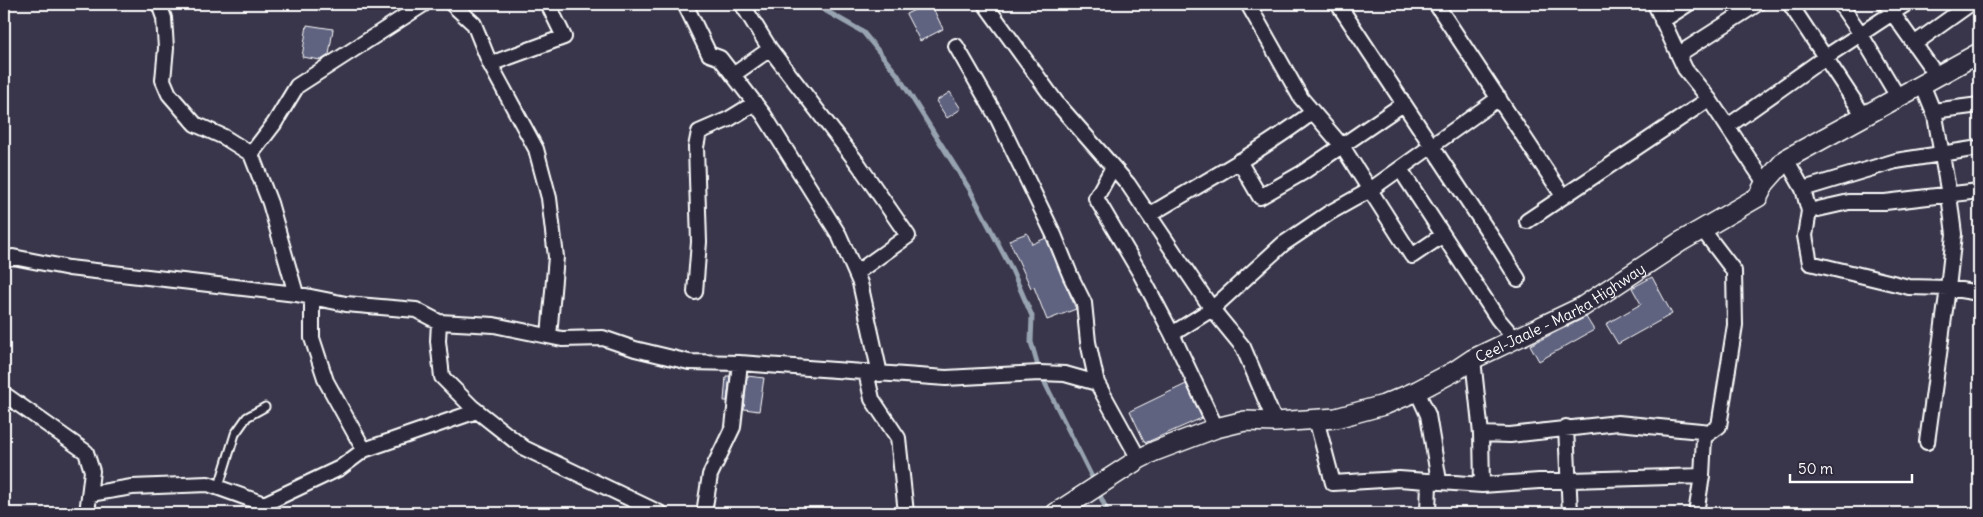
<svg xmlns="http://www.w3.org/2000/svg" width="1983" height="517" font-family="Delius,sans-serif">
  <style>
    .lines { fill: none; stroke-linecap: round; stroke-linejoin: round }
    .stream { stroke: #97a3b0; stroke-width: 5 }
    .building { fill: #5f6380; stroke: #fff }
    .lane-casing { stroke: #fff; stroke-width: 11 }
    .street-casing { stroke: #fff; stroke-width: 18 }
    .secondary-casing { stroke: #fff; stroke-width: 22 }
    .lane { stroke: #2f2a3d; stroke-width: 7 }
    .street { stroke: #2f2a3d; stroke-width: 14 }
    .secondary { stroke: #2f2a3d; stroke-width: 19 }
    .labels { text-anchor: middle; dominant-baseline: central; stroke-width: 4.5; stroke-linejoin: round; paint-order: stroke }
    .street-label { font-size: 15px; fill: #fff; stroke: #2f2a3d }
  </style>
  <rect width="100%" height="100%" fill="#39354a"/>
  <filter id="ink" filterUnits="userSpaceOnUse"><feTurbulence type="fractalNoise" baseFrequency=".02" numOctaves="2"/><feDisplacementMap in="SourceGraphic" scale="10" xChannelSelector="R" yChannelSelector="G"/><feConvolveMatrix kernelMatrix="1 2 1 2 8 2 1 2 1" color-interpolation-filters="sRGB"/></filter>
  <g filter="url(#ink)">
    <g class="lines">
      <path class="stream" d="M 814,4 L 863,32 L 897,74 L 970,190 L 1012,270 L 1032,316 L 1031,342 L 1040,373 L 1095,483
        M 1098,491 L 1108,513"/>
    </g>
    <path class="building" d="M 927,4 L 931,4 L 943,29 L 920,41 L 906,14 Z
      M 307,25 L 333,29 L 329,55 L 321,60 L 302,57 Z
      M 950,92 L 961,109 L 947,118 L 936,101 Z
      M 1027,233 L 1032,244 L 1046,238 L 1076,309 L 1047,320 L 1034,287 L 1031,288 L 1009,240 Z
      M 1652,277 L 1672,314 L 1618,344 L 1606,324 L 1641,304 L 1632,288 Z
      M 1586,317 L 1594,330 L 1539,361 L 1530,345 Z
      M 726,376 L 730,376 L 727,401 L 724,401 Z
      M 747,376 L 764,378 L 759,411 L 744,409 Z
      M 1186,384 L 1202,418 L 1145,443 L 1130,411 Z"/>
    <g class="lines">
      <defs>
        <path id="lane" d="M 219,486 L 235,434 L 247,417 L 265,407"/>
        <path id="street" d="M 159,4 L 164,18 L 166,48 L 163,80 L 169,94 L 195,124 L 224,137 L 251,154 L 270,203 L 296,294
          M 452,4 L 474,24 L 490,64 L 536,149 L 549,198 L 556,257 L 549,336
          M 685,4 L 709,54 L 720,58 L 764,115 L 839,235 L 860,283 L 880,374
          M 742,4 L 770,49 L 859,165 L 908,236 L 856,273
          M 985,4 L 1056,102 L 1128,184 L 1212,309 L 1243,347 L 1275,422
          M 1248,4 L 1301,98 L 1342,146 L 1412,256 L 1443,235
          M 1338,4 L 1497,245 L 1518,279
          M 1436,4 L 1563,196
          M 1655,4 L 1685,69 L 1709,99 L 1765,183
          M 1790,4 L 1864,116
          M 1840,4 L 1860,33 L 1898,97
          M 1886,4 L 1937,76
          M 1662,21 L 1688,4
          M 1914,44 L 1970,4
          M 956,46 L 998,119 L 1054,235 L 1071,277 L 1084,303 L 1088,342 L 1097,383 L 1139,459
          M 1679,54 L 1757,4
          M 490,64 L 564,37 L 548,4
          M 733,75 L 770,49
          M 1922,84 L 1935,116 L 1949,195 L 1954,234 L 1948,288 L 1927,442
          M 1933,111 L 1979,105
          M 1728,126 L 1824,58 L 1906,4
          M 251,154 L 274,124 L 297,86 L 424,4
          M 1786,159 L 1803,189 L 1809,211 L 1805,236 L 1810,263 L 1909,287 L 1948,288 L 1979,293
          M 1239,161 L 1260,197 L 1302,173 L 1403,104
          M 1113,167 L 1096,198 L 1140,273 L 1172,334 L 1216,428
          M 1400,169 L 1498,319 L 1514,338
          M 1803,189 L 1896,161 L 1979,148
          M 1809,211 L 1849,202 L 1885,202 L 1979,191
          M 1149,215 C 1204,182 1261,151 1313,112
          M 1527,221 L 1709,99
          M 4,259 L 13,257 L 69,268 L 296,294 L 346,304 L 416,310 L 439,322 L 494,325 L 562,339 L 603,338 L 635,349 L 689,362 L 740,363 L 946,378 L 1040,373 L 1065,374 L 1097,383
          M 695,292 L 699,242 L 696,147 L 699,132 L 729,119 L 755,103
          M 312,298 L 312,338 L 326,381 L 364,450
          M 439,322 L 438,341 L 442,377 L 472,407 L 524,448 L 660,513
          M 1172,334 L 1212,309 L 1283,244 L 1329,213 L 1370,190 L 1499,98
          M 1473,359 L 1481,434 L 1482,485
          M 866,372 L 872,399 L 898,438 L 906,513
          M 1417,391 L 1428,415 L 1439,481
          M 4,394 L 86,452 L 92,471 L 87,513
          M 1316,419 L 1333,483 L 1399,479 L 1482,485 L 1539,481 L 1702,476
          M 1566,427 L 1570,513
          M 1481,434 L 1510,435 L 1618,423 L 1711,432
          M 90,494 L 132,487 L 208,484 L 264,504 L 340,468 L 364,450 L 477,411
          M 704,513 L 710,475 L 733,427 L 740,363
          M 1428,513 L 1429,481
          M 1696,513 L 1702,476 L 1704,437 L 1719,426 L 1735,325 L 1734,271 L 1702,229"/>
        <g id="secondary">
          <path id="s1" d="M 1056,513 L 1139,459 L 1155,451 L 1216,428 L 1245,421 L 1275,422 L 1336,418 L 1384,405 L 1417,391 L 1455,371 L 1473,359 L 1582,307 L 1680,242 L 1758,197 L 1765,183 L 1786,159 L 1979,53"/>
        </g>
      </defs>
      <use href="#lane" class="lane-casing"/>
      <use href="#street" class="street-casing"/>
      <use href="#secondary" class="secondary-casing"/>
      <use href="#lane" class="lane"/>
      <use href="#street" class="street"/>
      <use href="#secondary" class="secondary"/>
    </g>
  </g>
  <g class="labels">
    <g class="street-label">
      <text stroke="none"><textPath href="#s1" startOffset="552">Ceel-Jaale - Marka Highway</textPath></text>
    </g>
  </g>
  <rect width="1983" height="517" fill="none" stroke="#2f2a3d" stroke-width="20"/>
  <rect x="10" y="10" width="1963" height="497" fill="none" stroke="#fff" stroke-width="2" filter="url(#ink)"/>
  <path d="M1790 474v8h122v-8" fill="none" stroke="#ffffff" stroke-width="2.5"/>
  <text x="1798" y="474" font-size="15" fill="#ffffff" stroke="#2f2a3d" stroke-width="4" paint-order="stroke">50 m</text>
</svg>
